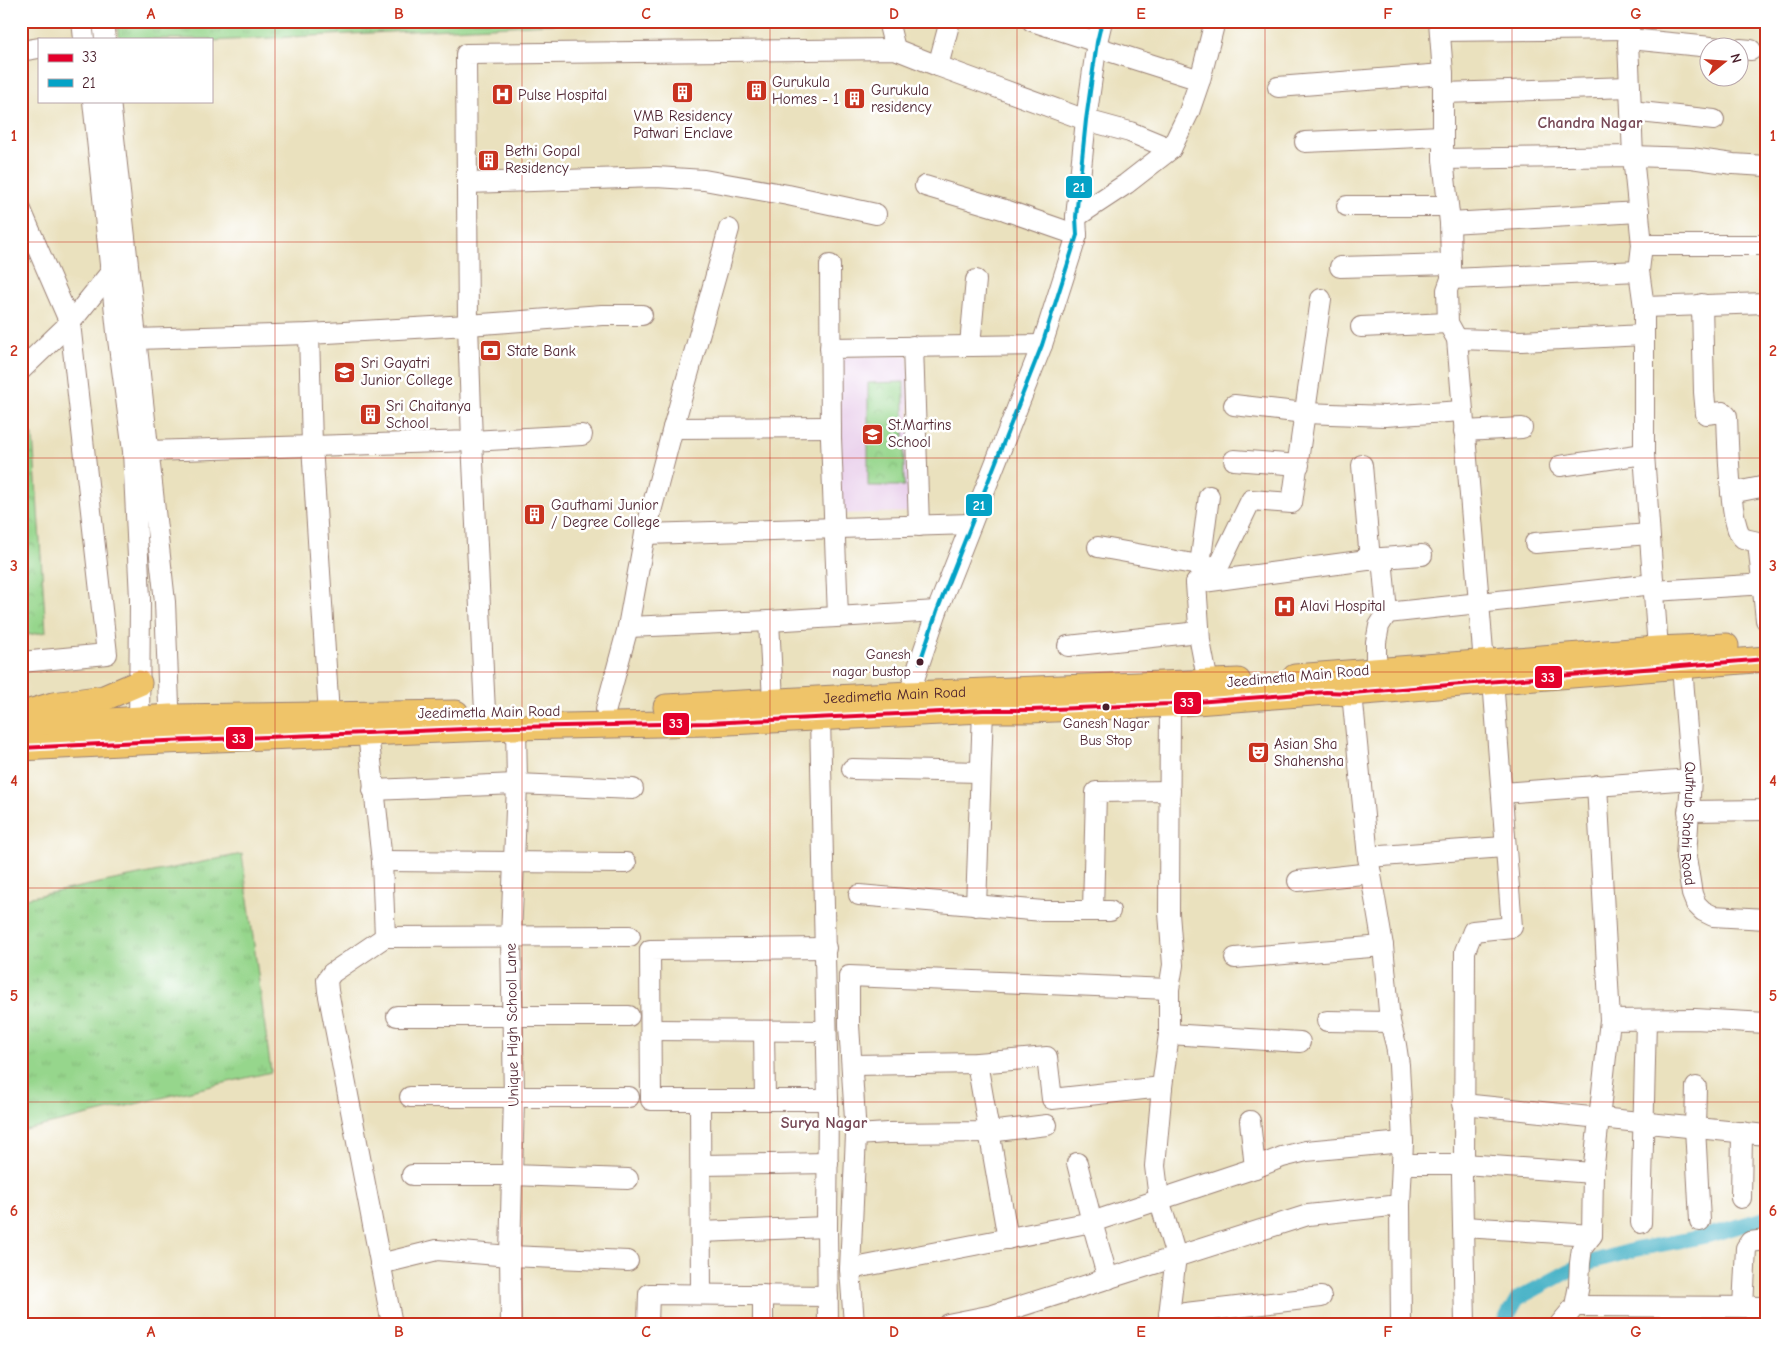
<svg xmlns="http://www.w3.org/2000/svg" width="1787" height="1345" font-family="'Comic Neue',sans-serif">
  <style>
    .built { fill: #ead1ec }
    .grass { fill: url(#grass-tufts); stroke: #707a5c }
    .park { fill: url(#park-crowns); stroke: #707a5c }
    .lines { fill: none; stroke-linecap: round; stroke-linejoin: round }
    .canal { stroke: #49b3c7; stroke-width: 15 }
    .minor-casing { stroke: #9a8074; stroke-width: 22 }
    .major-casing { stroke: #9a8074; stroke-width: 27 }
    .minor { stroke: #fff; stroke-width: 20 }
    .major { stroke: #efc469; stroke-width: 25 }
    .bus-1-casing { stroke: #fff; stroke-width: 8 }
    .bus-2-casing { stroke: #fff; stroke-width: 8 }
    .bus-1 { stroke: #e4002b; stroke-width: 4 }
    .bus-2 { stroke: #04a2c6; stroke-width: 4 }
    .grid { fill: none; stroke: #c8321e; stroke-width: 1; stroke-opacity: 0.55 }
    .bus-dot { fill: #4a1f2b; stroke: #fff; stroke-width: 2 }
    .labels { text-anchor: middle; dominant-baseline: central; stroke-width: 5; stroke-linejoin: round; paint-order: stroke }
    .bus-label { font-size: 14px; fill: #4a1f2b; stroke: #fff; text-anchor: end }
    .poi-label { font-size: 15px; fill: #4a1f2b; stroke: #fff; text-anchor: start }
    .street-label { font-size: 15px; fill: #4a1f2b; stroke: #fff }
    .neighbourhood-label { font-size: 16px; font-weight: bold; fill: #774956; stroke: #fff }
    .line-badge { stroke: #fff; stroke-width: 2 }
    .badge-label { font-size: 14px; text-anchor: middle; font-weight: bold; fill: #fff }
    .neatline { fill: none; stroke: #c8321e; stroke-width: 2 }
    .grid-label { font-size: 16px; text-anchor: middle; font-weight: bold; fill: #c8321e }
  </style>
  <defs>
    <pattern id="grass-tufts" width="24" height="20" patternUnits="userSpaceOnUse" patternTransform="scale(1.25)"><rect width="24" height="20" fill="#96d68c"/><path d="M3 7l-1-3M5 7V3M7 7l1-3M15 17l-1-3M17 17v-4M19 17l1-3" fill="none" stroke="#83b779"/></pattern>
    <pattern id="park-crowns" width="20" height="18" patternUnits="userSpaceOnUse" patternTransform="scale(1.25)"><rect width="20" height="18" fill="#96d68c"/><path d="M2 6a3 3 0 1 1 6 0M12 15a3 3 0 1 1 6 0" fill="none" stroke="#83b779"/></pattern>
  </defs>
  <rect width="100%" height="100%" fill="#fff"/>
  <filter id="ink" filterUnits="userSpaceOnUse"><feTurbulence type="fractalNoise" baseFrequency=".02" numOctaves="2"/><feDisplacementMap in="SourceGraphic" scale="10" xChannelSelector="R" yChannelSelector="G"/><feConvolveMatrix kernelMatrix="1 2 1 2 8 2 1 2 1" color-interpolation-filters="sRGB"/></filter>
  <filter id="wash" filterUnits="userSpaceOnUse"><feTurbulence type="fractalNoise" baseFrequency=".0096" numOctaves="4" result="noise"/><feDisplacementMap in="SourceGraphic" scale="20" xChannelSelector="R" yChannelSelector="G"/><feGaussianBlur stdDeviation="1.12" result="paint"/><feColorMatrix in="noise" values="0 0 0 0 0 0 0 0 0 0 0 0 0 0 0 0 0 1.4 0 .05"/><feComposite in="paint" operator="in"/></filter>
  <g filter="url(#wash)">
    <rect width="100%" height="100%" fill="#eae1be"/>
    <path class="built" d="M 908,355 L 912,512 L 836,514 L 832,357 Z"/>
    <path class="grass" d="M 117,21 L 611,21 L 211,41 L 211,39 L 119,39 Z
      M 242,854 L 271,1072 L 21,1131 L 21,899 Z"/>
    <path class="park" d="M 904,382 L 904,486 L 868,486 L 868,383 Z
      M 21,426 L 33,435 L 46,632 L 21,636 Z"/>
    <g class="lines">
      <path class="canal" d="M 1503,1324 L 1517,1299 L 1580,1265 L 1638,1249 L 1706,1236 L 1766,1218"/>
    </g>
  </g>
  <g filter="url(#ink)">
    <g class="lines">
      <defs>
        <g id="minor">
          <path d="M 82,21 L 84,39"/>
          <path d="M 103,21 L 105,39"/>
          <path d="M 888,21 L 895,49"/>
          <path d="M 950,21 L 938,66 L 1086,120 L 1130,132 L 1171,149"/>
          <path d="M 1032,21 L 1097,42"/>
          <path d="M 1439,21 L 1443,74 L 1443,159 L 1450,223 L 1451,264 L 1451,279 L 1447,290 L 1448,323 L 1457,339 L 1484,663"/>
          <path d="M 1628,21 L 1630,39 L 1628,42 L 1633,156 L 1642,245 L 1639,271 L 1644,307 L 1644,454 L 1658,649"/>
          <path d="M 1440,31 L 1629,29"/>
          <path d="M 1630,39 L 1721,48"/>
          <path d="M 1096,47 L 1200,80"/>
          <path d="M 1740,49 L 1751,50"/>
          <path d="M 21,51 L 39,48"/>
          <path d="M 1278,87 L 1443,74"/>
          <path d="M 1443,93 L 1630,87"/>
          <path d="M 93,101 L 117,332 L 133,451 L 140,599 L 139,732"/>
          <path d="M 110,101 L 165,602 L 170,731"/>
          <path d="M 1631,111 L 1714,120"/>
          <path d="M 1305,142 L 1442,136"/>
          <path d="M 1443,159 L 1633,156 L 1691,158 L 1733,164 L 1766,166"/>
          <path d="M 467,183 L 656,177 L 704,180 L 788,195 L 876,214"/>
          <path d="M 925,186 L 1005,210 L 1077,235"/>
          <path d="M 1347,206 L 1447,206"/>
          <path d="M 21,210 L 70,323 L 107,654 L 21,662"/>
          <path d="M 1076,217 L 1126,184 L 1171,149 L 1189,112 L 1200,80 L 1215,21"/>
          <path d="M 1450,223 L 1639,212"/>
          <path d="M 729,229 L 673,428 L 645,534 L 628,627 L 769,621 L 937,611"/>
          <path d="M 1642,245 L 1766,245"/>
          <path d="M 830,265 L 831,438 L 838,616"/>
          <path d="M 1340,267 L 1451,264"/>
          <path d="M 1451,279 L 1639,271"/>
          <path d="M 1702,304 L 1704,392 L 1706,414 L 1723,412 L 1727,416 C 1728,436 1729,529 1743,538 C 1747,540 1754,541 1758,542 L 1766,620"/>
          <path d="M 1644,307 L 1766,303"/>
          <path d="M 642,315 L 602,315 L 468,325 L 466,54 L 895,49 L 938,66"/>
          <path d="M 1361,327 L 1448,323"/>
          <path d="M 309,334 L 312,445 L 329,715"/>
          <path d="M 136,339 L 309,334 L 468,325 L 472,441 L 149,451"/>
          <path d="M 1457,339 L 1521,341 L 1644,335"/>
          <path d="M 970,345 L 976,280"/>
          <path d="M 913,346 L 919,526"/>
          <path d="M 830,348 L 1042,345"/>
          <path d="M 21,370 L 70,323 L 111,272"/>
          <path d="M 1234,405 L 1305,413 L 1385,416 L 1462,411"/>
          <path d="M 673,428 L 831,427"/>
          <path d="M 1464,431 L 1522,428"/>
          <path d="M 1234,460 L 1299,465"/>
          <path d="M 1362,465 L 1370,560"/>
          <path d="M 1560,466 L 1644,454"/>
          <path d="M 1731,493 L 1766,486"/>
          <path d="M 645,534 L 971,524"/>
          <path d="M 1535,543 L 1649,534"/>
          <path d="M 1098,547 L 1210,567"/>
          <path d="M 1200,565 L 1209,496"/>
          <path d="M 1196,583 L 1382,558"/>
          <path d="M 1654,591 L 1766,584"/>
          <path d="M 1387,613 L 1654,584"/>
          <path d="M 769,621 L 773,701"/>
          <path d="M 1068,646 L 1199,632"/>
          <path id="s1" d="M 1682,666 L 1691,779 L 1686,857 L 1692,894 L 1696,904 L 1703,911 L 1713,916 L 1766,919"/>
          <path d="M 1376,670 L 1376,642 L 1379,626 L 1387,613 L 1382,558 L 1422,555"/>
          <path d="M 1208,683 L 1200,641 L 1196,583 L 1210,567 L 1220,564 L 1251,500 L 1292,503 L 1321,299"/>
          <path d="M 1352,693 L 1368,857 L 1383,946 L 1390,1022 L 1396,1045 L 1399,1065 L 1403,1142 L 1400,1205 L 1401,1324"/>
          <path d="M 909,694 L 937,611 L 1042,345 L 1077,235 L 1076,217 L 1086,120 L 1097,42 L 1102,21"/>
          <path d="M 606,709 L 628,627"/>
          <path d="M 485,712 L 472,441 L 582,435"/>
          <path d="M 820,716 L 828,1100 L 827,1227 L 828,1324"/>
          <path d="M 368,733 L 382,861 L 385,937 L 332,973 L 327,980 L 328,991 L 392,1324"/>
          <path d="M 852,769 L 980,772"/>
          <path d="M 1597,785 L 1610,1020"/>
          <path d="M 373,790 L 517,784 L 633,789"/>
          <path d="M 1502,793 L 1691,779"/>
          <path d="M 1688,811 L 1766,810"/>
          <path d="M 1368,857 L 1504,847"/>
          <path d="M 382,861 L 626,863"/>
          <path d="M 1298,881 L 1371,873"/>
          <path d="M 859,895 L 1043,911 L 1110,911"/>
          <path d="M 976,906 L 983,710"/>
          <path d="M 1093,910 L 1096,792 L 1170,791"/>
          <path d="M 385,937 L 630,936"/>
          <path d="M 1235,958 L 1383,946"/>
          <path d="M 397,1016 L 629,1016"/>
          <path d="M 1327,1021 L 1390,1022"/>
          <path d="M 651,1030 L 826,1031"/>
          <path d="M 764,1031 L 765,1099"/>
          <path d="M 1169,1034 L 1300,1042"/>
          <path d="M 977,1063 L 1008,1239"/>
          <path d="M 853,1065 L 977,1063 L 1047,1057 L 1052,1099 L 1162,1087"/>
          <path d="M 1696,1087 L 1695,1128 L 1700,1221"/>
          <path d="M 410,1097 L 629,1097"/>
          <path d="M 700,1100 L 828,1100"/>
          <path d="M 1463,1104 L 1766,1135"/>
          <path d="M 1250,1121 L 1255,1168"/>
          <path d="M 856,1135 L 888,1133 L 989,1132 L 1047,1125"/>
          <path d="M 1077,1163 L 1092,1222 L 1108,1279"/>
          <path d="M 1402,1164 L 1464,1164 L 1593,1173"/>
          <path d="M 701,1165 L 828,1163"/>
          <path d="M 412,1175 L 511,1175 L 628,1179"/>
          <path d="M 1741,1198 L 1742,1132"/>
          <path d="M 1641,1223 L 1646,1020"/>
          <path d="M 1464,1227 L 1592,1235"/>
          <path d="M 701,1232 L 827,1227"/>
          <path d="M 380,1264 L 437,1250 L 510,1256 L 628,1261"/>
          <path d="M 850,1269 L 1092,1222 L 1255,1168 L 1282,1157 L 1306,1151 L 1403,1142"/>
          <path d="M 701,1294 L 700,1100 L 651,1100 L 650,950 L 826,948"/>
          <path d="M 763,1295 L 763,1324"/>
          <path d="M 1575,1306 L 1766,1307"/>
          <path d="M 1743,1307 L 1746,1248 L 1750,1242 L 1766,1240"/>
          <path d="M 1169,1315 L 1321,1297"/>
          <path d="M 511,1324 L 510,1256 L 514,1096 L 511,938 L 517,784 L 516,727"/>
          <path d="M 648,1324 L 649,1294 L 828,1296"/>
          <path d="M 854,1324 L 850,1269 L 856,1135 L 849,1025 L 849,976 L 1169,989"/>
          <path d="M 948,1324 L 993,1315 L 1308,1215 L 1400,1205"/>
          <path d="M 1169,1324 L 1169,1315 L 1176,1256 L 1159,1199 L 1155,1166 L 1162,1087 L 1169,1034 L 1169,989 L 1173,965 L 1169,913 L 1170,704"/>
          <path d="M 1465,1324 L 1462,1176 L 1464,1164 L 1465,951 L 1473,931 L 1512,927 L 1493,680"/>
          <path d="M 1560,1324 L 1575,1306 L 1579,1285 L 1580,1263 L 1582,1248 L 1592,1235 L 1593,1173 L 1610,1020 L 1695,1019 L 1766,1023"/>
        </g>
        <g id="major">
          <path d="M 1295,677 L 1658,649 L 1726,646"/>
          <path id="s2" d="M 666,707 L 909,694 L 1238,681"/>
          <path d="M 26,713 L 53,705 L 104,698 L 139,683"/>
          <path d="M 21,723 L 110,721 L 170,717 L 456,713"/>
          <path d="M 21,748 L 140,742 L 516,727 L 709,723 L 983,710 L 1031,710 L 1170,704 L 1326,692 L 1352,693 L 1766,659"/>
        </g>
      </defs>
      <use href="#minor" class="minor-casing"/>
      <use href="#major" class="major-casing"/>
      <use href="#minor" class="minor"/>
      <use href="#major" class="major"/>
      <defs>
        <path id="bus-1" d="M 21,748 L 140,742 L 516,727 L 709,723 L 983,710 L 1031,710 L 1170,704 L 1326,692 L 1352,693 L 1766,659"/>
        <path id="bus-2" d="M 920,662 L 937,611 L 1042,345 L 1077,235 L 1076,217 L 1086,120 L 1097,42 L 1102,21"/>
      </defs>
      <use href="#bus-1" class="bus-1-casing"/>
      <use href="#bus-2" class="bus-2-casing"/>
      <use href="#bus-1" class="bus-1"/>
      <use href="#bus-2" class="bus-2"/>
    </g>
  </g>
  <path class="grid" d="M 275,21 L 275,1324M 522,21 L 522,1324M 770,21 L 770,1324M 1017,21 L 1017,1324M 1265,21 L 1265,1324M 1512,21 L 1512,1324M 21,242 L 1766,242M 21,458 L 1766,458M 21,672 L 1766,672M 21,888 L 1766,888M 21,1102 L 1766,1102"/>
  <defs>
    <symbol id="building-square" viewBox="-11 -11 22 22"><rect x="-9" y="-9" width="18" height="18" rx="4" fill="#c8321e" stroke="#fff"/><path d="M-4-6H4V6H1V3H-1V6H-4ZM-2.5-4.3h1.7v1.8h-1.7ZM.8-4.3h1.7v1.8H.8ZM-2.5-1h1.7V.8h-1.7ZM.8-1h1.7V.8H.8Z" fill="#fff"/></symbol>
    <symbol id="hospital-square" viewBox="-11 -11 22 22"><rect x="-9" y="-9" width="18" height="18" rx="4" fill="#c8321e" stroke="#fff"/><path d="M-5-5h3v3.5h4V-5h3V5h-3V1.5h-4V5h-3Z" fill="#fff"/></symbol>
    <symbol id="bank-square" viewBox="-11 -11 22 22"><rect x="-9" y="-9" width="18" height="18" rx="4" fill="#c8321e" stroke="#fff"/><path d="M-6-4H6V4H-6ZM0-2.3a2.3 2.3 0 1 0 0 4.6a2.3 2.3 0 1 0 0-4.6Z" fill="#fff"/></symbol>
    <symbol id="university-square" viewBox="-11 -11 22 22"><rect x="-9" y="-9" width="18" height="18" rx="4" fill="#c8321e" stroke="#fff"/><path d="M0-5L7-2L0 1L-7-2ZM-4 1L0 2.5L4 1V4Q0 6-4 4Z" fill="#fff"/></symbol>
    <symbol id="school-square" viewBox="-11 -11 22 22"><rect x="-9" y="-9" width="18" height="18" rx="4" fill="#c8321e" stroke="#fff"/><path d="M0-5L7-2L0 1L-7-2ZM-4 1L0 2.5L4 1V4Q0 6-4 4Z" fill="#fff"/></symbol>
    <symbol id="theatre-square" viewBox="-11 -11 22 22"><rect x="-9" y="-9" width="18" height="18" rx="4" fill="#c8321e" stroke="#fff"/><path d="M-5-5.5Q0-4 5-5.5V0Q5 5 0 6Q-5 5-5 0ZM-3.3-2.5H-1v1.5H-3.3ZM1-2.5H3.3v1.5H1ZM-2.8 1Q0 5.5 2.8 1Z" fill="#fff"/></symbol>
  </defs>
  <g fill-rule="evenodd">
    <use href="#building-square" x="744" y="78" width="25" height="25"/>
    <use href="#building-square" x="670" y="80" width="25" height="25"/>
    <use href="#hospital-square" x="490" y="82" width="25" height="25"/>
    <use href="#building-square" x="842" y="86" width="25" height="25"/>
    <use href="#building-square" x="476" y="148" width="25" height="25"/>
    <use href="#bank-square" x="478" y="338" width="25" height="25"/>
    <use href="#university-square" x="332" y="360" width="25" height="25"/>
    <use href="#building-square" x="358" y="402" width="25" height="25"/>
    <use href="#school-square" x="860" y="422" width="25" height="25"/>
    <use href="#building-square" x="522" y="502" width="25" height="25"/>
    <use href="#hospital-square" x="1272" y="594" width="25" height="25"/>
    <use href="#theatre-square" x="1246" y="740" width="25" height="25"/>
  </g>
  <g class="bus-dot">
    <circle cx="920" cy="662" r="4.5"/>
    <circle cx="1106" cy="707" r="4.5"/>
  </g>
  <g class="labels">
    <g class="bus-label">
      <text x="911" y="654">Ganesh<tspan x="911" dy="17">nagar bustop</tspan></text>
      <text x="1106" y="723" text-anchor="middle">Ganesh Nagar<tspan x="1106" dy="17">Bus Stop</tspan></text>
    </g>
    <g class="poi-label">
      <text x="772" y="82">Gurukula<tspan x="772" dy="17">Homes - 1</tspan></text>
      <text x="871" y="90">Gurukula<tspan x="871" dy="17">residency</tspan></text>
      <text x="518" y="95">Pulse Hospital</text>
      <text x="683" y="116" text-anchor="middle">VMB Residency<tspan x="683" dy="17">Patwari Enclave</tspan></text>
      <text x="505" y="151">Bethi Gopal<tspan x="505" dy="17">Residency</tspan></text>
      <text x="507" y="351">State Bank</text>
      <text x="361" y="363">Sri Gayatri<tspan x="361" dy="17">Junior College</tspan></text>
      <text x="386" y="406">Sri Chaitanya<tspan x="386" dy="17">School</tspan></text>
      <text x="888" y="425">St.Martins<tspan x="888" dy="17">School</tspan></text>
      <text x="551" y="505">Gauthami Junior<tspan x="551" dy="17">/ Degree College</tspan></text>
      <text x="1300" y="606">Alavi Hospital</text>
      <text x="1274" y="744">Asian Sha<tspan x="1274" dy="17">Shahensha</tspan></text>
    </g>
    <g class="street-label">
      <text transform="translate(1298 676) rotate(-5)">Jeedimetla Main Road</text>
      <text stroke="none"><textPath href="#s2" startOffset="229">Jeedimetla Main Road</textPath></text>
      <text transform="translate(489 712) rotate(-1)">Jeedimetla Main Road</text>
      <text stroke="none"><textPath href="#s1" startOffset="158">Quthub Shahi Road</textPath></text>
      <text transform="translate(512 1025) rotate(-91)">Unique High School Lane</text>
    </g>
    <g class="neighbourhood-label">
      <text x="1590" y="123">Chandra Nagar</text>
      <text x="824" y="1123">Surya Nagar</text>
    </g>
  </g>
  <g class="line-badge">
    <rect x="1065" y="175" width="28" height="24" rx="5" fill="#04a2c6"/>
    <rect x="965" y="493" width="28" height="24" rx="5" fill="#04a2c6"/>
    <rect x="1534" y="665" width="29" height="24" rx="5" fill="#e4002b"/>
    <rect x="1173" y="691" width="29" height="24" rx="5" fill="#e4002b"/>
    <rect x="662" y="712" width="28" height="24" rx="5" fill="#e4002b"/>
    <rect x="225" y="726" width="29" height="24" rx="5" fill="#e4002b"/>
  </g>
  <g class="badge-label">
    <text x="1079" y="192">21</text>
    <text x="979" y="510">21</text>
    <text x="1548" y="682">33</text>
    <text x="1187" y="707">33</text>
    <text x="676" y="728">33</text>
    <text x="239" y="743">33</text>
  </g>
  <rect width="1787" height="1345" fill="none" stroke="#fff" stroke-width="55"/>
  <rect x="38" y="38" width="175" height="65" fill="#ffffff" stroke="#b7a5aa"/>
  <rect x="48" y="54" width="25" height="8" fill="#e4002b" stroke="#b7a5aa"/>
  <text x="82" y="62" font-size="15" fill="#4a1f2b">33</text>
  <rect x="48" y="79" width="25" height="8" fill="#04a2c6" stroke="#b7a5aa"/>
  <text x="82" y="88" font-size="15" fill="#4a1f2b">21</text>
  <g transform="translate(1724 62) rotate(73)"><circle r="24" fill="#ffffff" stroke="#b7a5aa"/>
  <path d="M0-4L9 19L0 12L-9 19Z" fill="#c8321e"/>
  <text y="-8" font-size="14" font-weight="bold" text-anchor="middle" fill="#4a1f2b">N</text>
  </g>
  <rect x="28" y="28" width="1732" height="1290" class="neatline"/>
  <g class="grid-label">
    <text x="151" y="19">A</text>
    <text x="399" y="19">B</text>
    <text x="646" y="19">C</text>
    <text x="894" y="19">D</text>
    <text x="1141" y="19">E</text>
    <text x="1388" y="19">F</text>
    <text x="1636" y="19">G</text>
    <text x="14" y="141">1</text>
    <text x="1773" y="141">1</text>
    <text x="14" y="356">2</text>
    <text x="1773" y="356">2</text>
    <text x="14" y="571">3</text>
    <text x="1773" y="571">3</text>
    <text x="14" y="786">4</text>
    <text x="1773" y="786">4</text>
    <text x="14" y="1001">5</text>
    <text x="1773" y="1001">5</text>
    <text x="14" y="1216">6</text>
    <text x="1773" y="1216">6</text>
    <text x="151" y="1337">A</text>
    <text x="399" y="1337">B</text>
    <text x="646" y="1337">C</text>
    <text x="894" y="1337">D</text>
    <text x="1141" y="1337">E</text>
    <text x="1388" y="1337">F</text>
    <text x="1636" y="1337">G</text>
  </g>
</svg>
